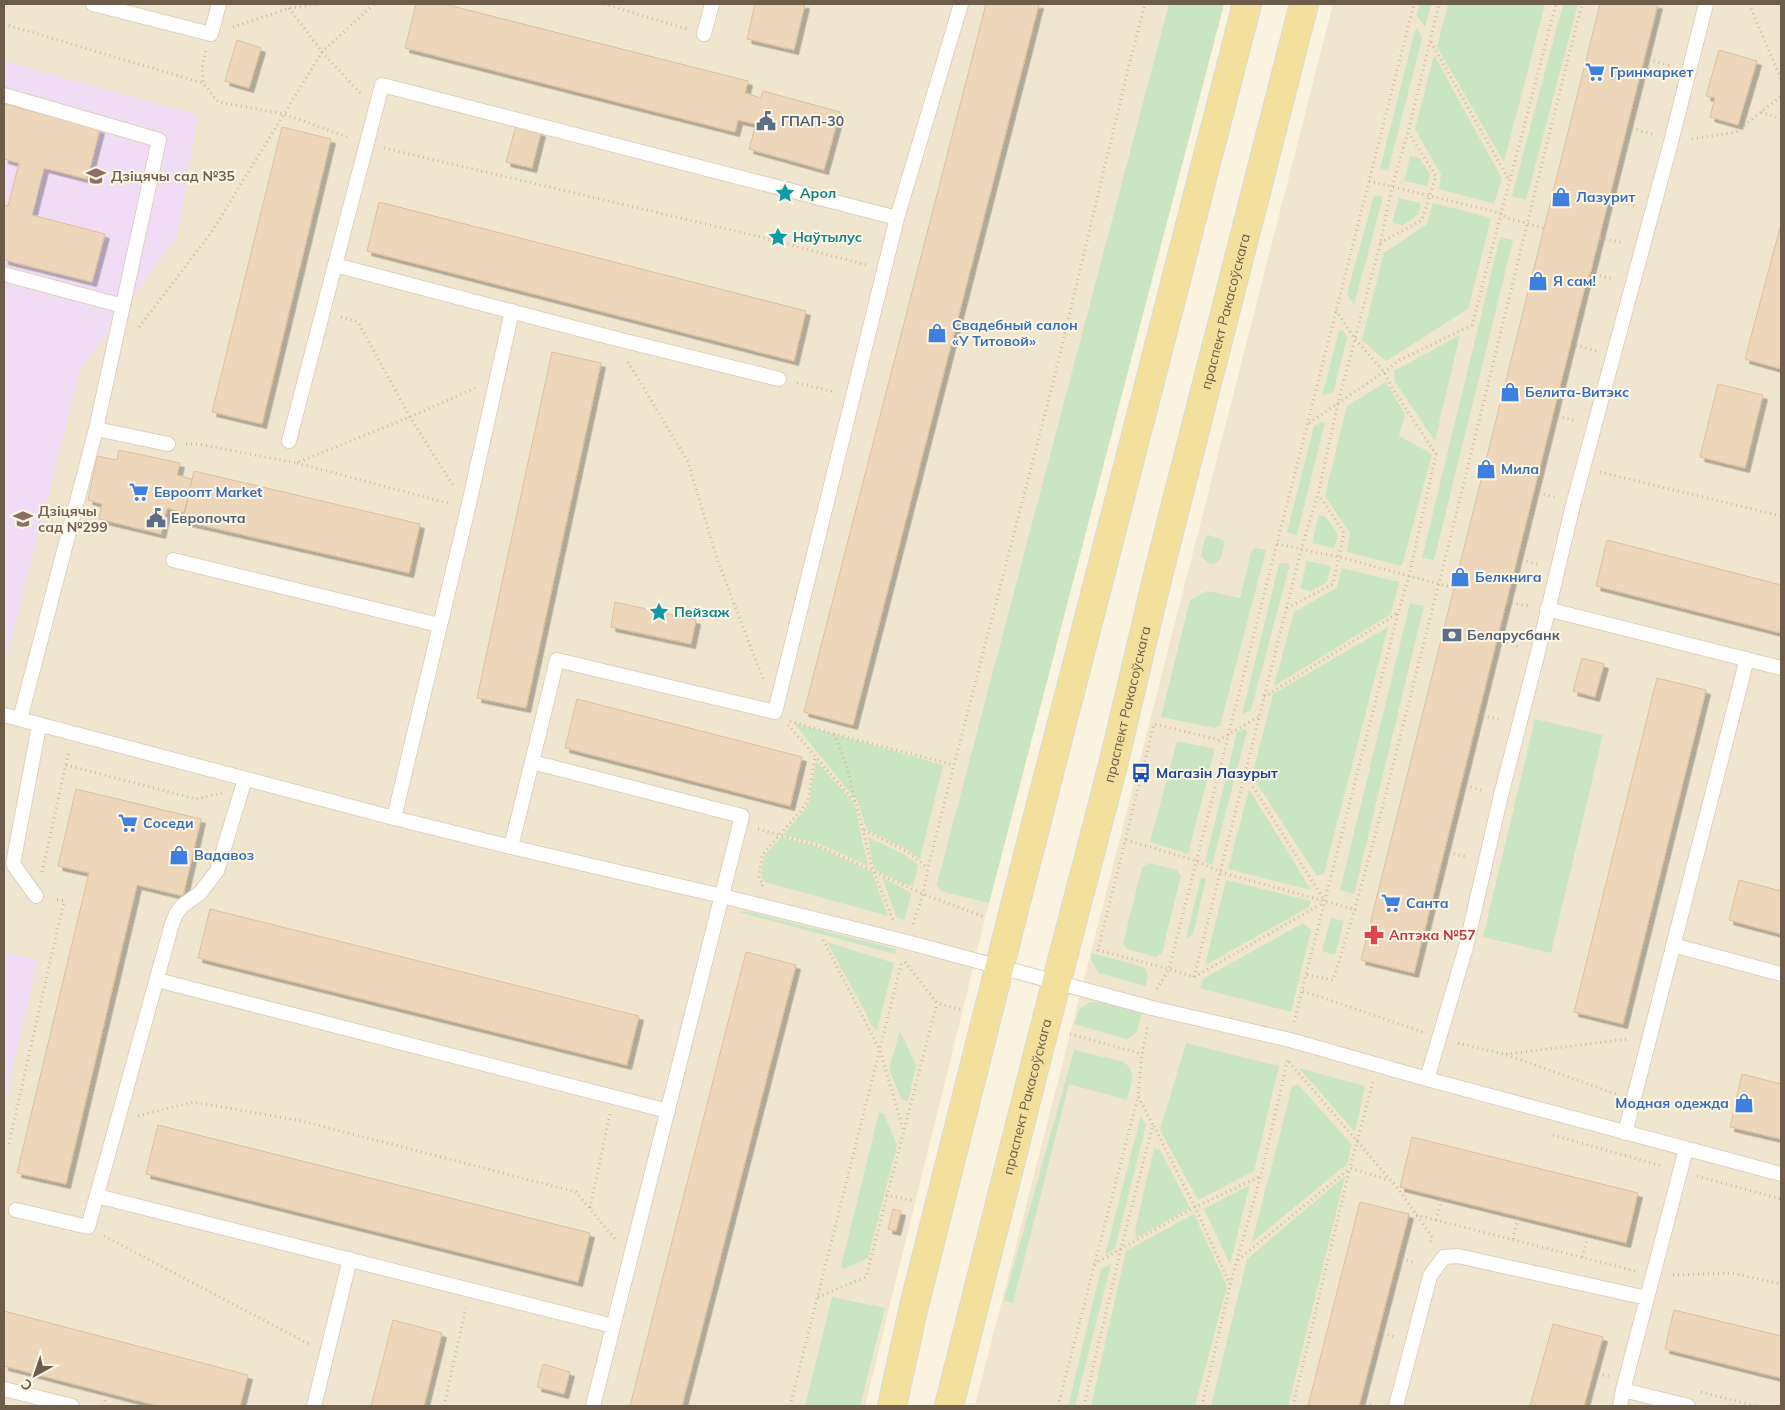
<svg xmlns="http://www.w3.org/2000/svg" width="1785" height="1410" font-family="Mulish,sans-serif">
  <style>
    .residential { fill: #f0e6cf }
    .education { fill: #f0ddf5 }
    .green { fill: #cae5c1 }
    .building { fill: #edd6ba; stroke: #debf9c; filter: url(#shadow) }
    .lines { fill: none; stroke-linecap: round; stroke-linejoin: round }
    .service-casing { stroke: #ddd0bd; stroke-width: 16 }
    .primary-casing { stroke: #dcd8d4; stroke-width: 30 }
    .path { stroke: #d1b99e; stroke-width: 3; stroke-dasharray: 1 4; stroke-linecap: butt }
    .service { stroke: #fff; stroke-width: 14 }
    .primary { stroke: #f4e09d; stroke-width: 28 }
    .labels { text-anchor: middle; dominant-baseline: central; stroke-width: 4; stroke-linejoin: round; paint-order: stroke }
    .shop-label { font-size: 14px; font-weight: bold; fill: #366cbe; stroke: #fdf7e6; text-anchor: start }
    .service-label { font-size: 14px; font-weight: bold; fill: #4e5e75; stroke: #fdf7e6; text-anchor: start }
    .education-label { font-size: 14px; font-weight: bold; fill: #785e54; stroke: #fdf7e6; text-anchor: start }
    .culture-label { font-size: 14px; font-weight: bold; fill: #0d838f; stroke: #fdf7e6; text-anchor: start }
    .street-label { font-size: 14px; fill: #6e5c4a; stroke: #fdf7e6 }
    .transit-label { font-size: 14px; font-weight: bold; fill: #164399; stroke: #fdf7e6; text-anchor: start }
    .health-label { font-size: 14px; font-weight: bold; fill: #be3a42; stroke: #fdf7e6; text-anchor: start }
  </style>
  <defs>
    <filter id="shadow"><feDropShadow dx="4.5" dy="4.5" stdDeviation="0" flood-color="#0004"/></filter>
  </defs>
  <rect width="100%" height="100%" fill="#faf3e0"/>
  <path class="residential" d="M 4,4 L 1224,4 L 989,903 L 865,1406 L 4,1406 Z
    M 1333,4 L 1781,4 L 1781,1406 L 975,1406 Z"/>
  <path class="education" d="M 4,61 L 198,115 L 177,236 L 80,371 L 4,667 Z
    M 4,951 L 37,960 L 4,1108 Z"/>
  <path class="green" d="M 1169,4 L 1224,4 L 989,903 L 944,892 L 940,890 L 937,884 Z
    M 1420,4 L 1431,4 L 1425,27 L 1417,15 Z
    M 1448,4 L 1545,4 L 1504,162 L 1437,47 Z
    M 1563,4 L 1578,4 L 1526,200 L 1512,196 Z
    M 1416,27 L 1422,38 L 1388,171 L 1380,168 Z
    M 1434,55 L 1502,179 L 1494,204 L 1439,189 L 1441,174 L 1415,129 Z
    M 1410,156 L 1419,158 L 1430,174 L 1427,186 L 1404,181 Z
    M 1374,195 L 1383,197 L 1354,305 L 1347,294 Z
    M 1399,198 L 1421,203 L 1418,215 L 1403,225 L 1392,223 Z
    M 1433,203 L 1491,218 L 1468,309 L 1386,361 L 1362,340 L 1384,253 L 1427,224 Z
    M 1500,237 L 1513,240 L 1434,560 L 1422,558 Z
    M 1343,330 L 1347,338 L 1333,392 L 1322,396 L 1339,331 Z
    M 1460,335 L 1435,441 L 1395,382 L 1394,371 Z
    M 1386,382 L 1405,414 L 1399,436 L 1432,454 L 1402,566 L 1347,552 L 1350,533 L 1325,496 L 1347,406 Z
    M 1322,422 L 1325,423 L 1297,535 L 1287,532 L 1314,426 Z
    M 1319,515 L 1326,517 L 1338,535 L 1334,548 L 1312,543 Z
    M 1209,535 L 1220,539 L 1225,542 C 1222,553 1222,563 1210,564 L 1201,556 L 1205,538 Z
    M 1255,548 L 1266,550 L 1220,726 L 1215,728 L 1161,717 L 1190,600 L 1207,591 L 1240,598 L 1251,552 Z
    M 1307,561 L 1331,566 L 1327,582 L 1311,591 L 1300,588 Z
    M 1283,563 L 1290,564 L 1251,710 L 1242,715 L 1279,564 Z
    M 1342,568 L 1399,582 L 1391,614 L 1274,686 L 1294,612 L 1337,588 Z
    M 1410,603 L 1424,606 L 1354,894 L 1340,890 Z
    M 1388,627 L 1324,873 L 1317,876 L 1252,776 L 1273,694 Z
    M 1535,719 L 1603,735 L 1551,953 L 1483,937 Z
    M 794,723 L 943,765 L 920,859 L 908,850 L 867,830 L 857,799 L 851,794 Z
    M 1243,729 L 1247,731 L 1212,865 L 1205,862 L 1237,732 Z
    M 1177,741 L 1215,749 L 1188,854 L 1150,842 Z
    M 816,761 L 854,803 L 868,866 L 820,844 L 783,835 L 806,808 L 809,801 Z
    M 1249,789 L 1311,890 L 1228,869 Z
    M 781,837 L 818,847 L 872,872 L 888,916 L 765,882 L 761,876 L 764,856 Z
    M 868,837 L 907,856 L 918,865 L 913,886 L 902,883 L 874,869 Z
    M 1149,863 L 1177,870 L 1181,876 L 1162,953 L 1156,957 L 1127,949 L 1123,944 L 1142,867 Z
    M 882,877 L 911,893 L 905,920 L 897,918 Z
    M 1201,877 L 1206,879 L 1193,934 L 1186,939 Z
    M 1226,880 L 1311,901 L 1309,907 L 1205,965 Z
    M 745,911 L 896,949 L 895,954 L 739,912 Z
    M 1331,918 L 1344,921 L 1335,955 L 1322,951 Z
    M 1303,923 L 1311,930 L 1291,1012 L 1200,988 L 1203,979 Z
    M 827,942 L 894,963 L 877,1031 L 870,1023 L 867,1015 Z
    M 1091,953 L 1144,967 L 1148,975 L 1146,986 L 1098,973 L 1091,959 Z
    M 1091,1002 L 1101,1002 L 1142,1013 L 1137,1032 L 1127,1039 L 1074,1024 L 1080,1008 Z
    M 900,1031 L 916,1065 L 908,1101 L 902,1100 L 889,1069 Z
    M 1186,1043 L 1279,1066 L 1254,1171 L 1198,1200 L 1160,1130 Z
    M 1074,1050 L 1124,1062 C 1138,1073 1130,1086 1127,1100 L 1069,1084 L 1013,1303 L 1004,1301 Z
    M 1299,1068 L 1365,1086 L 1355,1132 Z
    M 1298,1084 L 1352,1145 L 1347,1164 L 1252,1242 L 1292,1087 Z
    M 879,1112 L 884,1114 L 897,1145 L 868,1258 L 844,1269 L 841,1267 Z
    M 1141,1116 L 1146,1125 L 1115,1248 L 1105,1255 Z
    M 1154,1148 L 1160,1150 L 1190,1208 L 1136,1238 L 1135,1230 Z
    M 1345,1176 L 1288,1406 L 1211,1406 L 1247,1259 Z
    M 1250,1185 L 1230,1264 L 1204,1209 Z
    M 1194,1214 L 1227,1286 L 1195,1406 L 1091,1406 L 1126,1251 Z
    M 1111,1264 L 1075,1406 L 1068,1406 L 1101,1269 Z
    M 832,1297 L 885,1308 L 860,1406 L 805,1406 Z"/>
  <path class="building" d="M 416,4 L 444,4 L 748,81 L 745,93 L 761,98 L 763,91 L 840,112 L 824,170 L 749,149 L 756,124 L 738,120 L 735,132 L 405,48 Z
    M 755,4 L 805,4 L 794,50 L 747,39 Z
    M 986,4 L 1039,4 L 853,725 L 804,712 Z
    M 1600,4 L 1658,4 L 1590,274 L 1586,282 L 1414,973 L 1361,960 Z
    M 237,40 L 261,48 L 249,88 L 225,81 Z
    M 1719,50 L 1757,61 L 1738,125 L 1710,117 L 1715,98 L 1706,96 Z
    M 4,104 L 100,129 L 87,179 L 44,168 L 32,215 L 105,234 L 92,282 L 4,260 L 4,205 L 8,206 L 19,163 L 4,159 Z
    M 516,126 L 541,132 L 532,168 L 506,162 Z
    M 282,127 L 331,139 L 262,424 L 212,412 Z
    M 379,202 L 806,311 L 794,361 L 367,251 Z
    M 1781,224 L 1781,369 L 1745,359 Z
    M 552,352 L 601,363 L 526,708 L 477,698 Z
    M 1718,384 L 1763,395 L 1745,468 L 1700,457 Z
    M 119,450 L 180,463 L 177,475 L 192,479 L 184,513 L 167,508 L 161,534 L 99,519 L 102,504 L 88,500 L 97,456 L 117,460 Z
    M 194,471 L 420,524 L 409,573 L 183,521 Z
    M 1607,540 L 1781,585 L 1781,633 L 1596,586 Z
    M 615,602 L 696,620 L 691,644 L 611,627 Z
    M 1582,658 L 1604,664 L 1595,697 L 1573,691 Z
    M 1657,678 L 1706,690 L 1623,1024 L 1574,1012 Z
    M 577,699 L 802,757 L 790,806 L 565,748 Z
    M 76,789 L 201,819 L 183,896 L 137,885 L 66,1184 L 17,1173 L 89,873 L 58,866 Z
    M 1739,880 L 1781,891 L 1781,934 L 1729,920 Z
    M 210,909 L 639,1016 L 627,1065 L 198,958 Z
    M 746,952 L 796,965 L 682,1406 L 630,1406 Z
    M 1742,1074 L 1781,1084 L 1781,1139 L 1730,1127 Z
    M 158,1125 L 590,1233 L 578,1282 L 146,1174 Z
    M 1412,1137 L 1638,1193 L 1626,1243 L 1400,1187 Z
    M 1360,1202 L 1409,1214 L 1359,1406 L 1308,1406 Z
    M 893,1209 L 901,1211 L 896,1231 L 888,1229 Z
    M 1674,1310 L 1781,1336 L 1781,1378 L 1665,1349 Z
    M 4,1311 L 248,1375 L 240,1406 L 158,1406 L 4,1366 Z
    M 393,1320 L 442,1333 L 424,1406 L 371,1406 Z
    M 1553,1324 L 1603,1337 L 1584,1406 L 1530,1406 Z
    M 543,1364 L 570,1372 L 564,1394 L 537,1387 Z"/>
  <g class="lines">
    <defs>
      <path id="service" d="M 93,4 L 211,34 L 219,4
        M 704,34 L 712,4
        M 4,95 L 159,140 L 96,429
        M 335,265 L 617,339 L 779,379
        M 4,274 L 123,306
        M 289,441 L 382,85 L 897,218
        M 173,560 L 439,625
        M 1547,609 L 1781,668
        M 4,715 L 394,818 L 511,847 L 722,896 L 907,942 L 1152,1008 L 1290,1040 L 1427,1079 L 1781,1174
        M 20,719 L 96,429 L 168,444
        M 532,762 L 742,816 L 593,1406
        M 394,818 L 468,508 L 512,311
        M 511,847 L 557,660 L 775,712 L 897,218 L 961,4
        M 36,896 L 13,864 L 39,726
        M 1673,945 L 1781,974
        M 157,980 L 668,1111
        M 1427,1079 L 1466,947 L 1501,795 L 1538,652 L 1573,505 L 1671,142 L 1706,4
        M 1625,1133 L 1747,659
        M 1686,1149 L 1623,1390 L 1688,1406
        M 97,1196 L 613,1326
        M 16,1210 L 88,1227 L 172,924 L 176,914 L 182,906 L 200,893 L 217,871 L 245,779
        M 4,1389 L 72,1406
        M 314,1406 L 350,1259
        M 1396,1406 L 1430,1276 L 1444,1257 L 1458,1256 L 1647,1298
        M 1620,1406 L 1623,1390"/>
      <g id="primary">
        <path d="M 892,1406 L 913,1310 L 1010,925 L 1247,4"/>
        <path id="s1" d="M 949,1406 L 1037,1057 L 1113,765 L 1159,571 L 1304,4"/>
      </g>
    </defs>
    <use href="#service" class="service-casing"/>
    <use href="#primary" class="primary-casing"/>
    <path class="path" d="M 286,4 L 322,52 L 361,94
      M 604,4 L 687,29
      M 1749,4 L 1781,79
      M 4,24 L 203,83
      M 233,27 L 290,8 L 319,4
      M 1431,42 L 1509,180
      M 206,51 L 202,67 L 203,83 L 218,102 L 284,114 L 350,138
      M 1644,58 L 1670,66
      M 1761,112 L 1781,119
      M 1627,127 L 1655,135
      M 1692,139 L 1736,132 L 1781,96
      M 384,148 L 761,237 L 867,265
      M 1369,181 L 1500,213 L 1507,218 L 1544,228
      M 1609,200 L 1635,206
      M 1600,238 L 1624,243
      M 1380,243 L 1422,220 L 1436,176 L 1409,133
      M 1590,274 L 1614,279
      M 341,317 L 358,322 L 410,417 L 454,487
      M 139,327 L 211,233 L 322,52 L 374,4
      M 1571,344 L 1597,351
      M 628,362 L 688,462 L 717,559 L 763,679
      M 797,383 L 835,392
      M 1553,415 L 1577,421
      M 1309,423 L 1384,372 L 1398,361 L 1472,325 L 1556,4
      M 186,444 L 198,444 L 296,463 L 410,417 L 475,388
      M 297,463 L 451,504
      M 1600,472 L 1781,516
      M 1534,492 L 1555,497
      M 1277,544 L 1339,557 L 1454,588
      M 1517,559 L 1541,565
      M 1507,602 L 1529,606
      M 1287,608 L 1333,584 L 1344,533 L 1319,495
      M 1497,641 L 1520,647
      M 1264,697 L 1398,613
      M 1478,715 L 1502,720
      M 1258,717 L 1219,740 L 1154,724 L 1098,950 L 1169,969 L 1194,977 L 1323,903
      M 790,721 L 834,734 L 954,765
      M 788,725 L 856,803 L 873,870 L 893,920
      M 834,734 L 847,767 L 855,802
      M 66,765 L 196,799 L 222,793
      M 1245,774 L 1324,900
      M 1461,784 L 1484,791
      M 758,829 L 819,846 L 923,894 L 985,917
      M 864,830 L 906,851 L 928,868
      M 1126,840 L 1197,861 L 1220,872 L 1356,910
      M 1444,852 L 1468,857
      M 42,872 L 69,751
      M 762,886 L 763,885 L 759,877 L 762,855 L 804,807 L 808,800 L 815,756
      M 913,924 L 923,894 L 928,868 L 954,765 L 1053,383 L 1130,61 L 1145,4
      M 1423,935 L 1449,942
      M 823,940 L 880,1050 L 903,1129
      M 905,962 L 937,1003 L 963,1010
      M 1307,975 L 1333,980 C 1367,875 1392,768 1419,662 C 1475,443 1526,223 1582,4
      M 1194,977 L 1301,550 L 1318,494 L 1338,403 L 1380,244 L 1392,187 L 1408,132 L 1439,4
      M 1157,989 L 1169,969 L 1414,4
      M 1303,991 L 1423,1032
      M 1294,1022 L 1398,613 L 1409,576 L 1436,454 L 1392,388 L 1384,372 L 1355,339 L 1336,310
      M 1070,1034 L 1142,1054
      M 1458,1043 L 1504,1054 L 1616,1094
      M 1506,1054 L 1629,1039
      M 1289,1062 L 1399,1190 L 1432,1237 L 1430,1244
      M 1373,1082 L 1350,1168 L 1388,1180
      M 138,1116 L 193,1102 L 302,1121 L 576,1192 L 615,1239
      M 1154,1126 L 1195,1207 L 1230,1284
      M 1553,1135 L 1662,1166
      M 4,1146 L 9,1143 L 64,901 L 55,899
      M 1697,1176 L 1781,1199
      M 886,1195 L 915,1201
      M 590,1208 L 610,1114
      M 1416,1215 L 1635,1271
      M 1436,1220 L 1442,1197
      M 104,1236 L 311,1345
      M 1513,1239 L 1518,1216
      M 1582,1257 L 1589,1233
      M 1397,1258 L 1416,1263
      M 1238,1260 L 1349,1169
      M 1094,1264 L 1195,1207 L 1261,1176
      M 1673,1275 L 1732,1273 L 1781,1284
      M 818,1297 L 866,1277 L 937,1003
      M 1378,1332 L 1395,1337
      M 1593,1373 L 1609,1376
      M 1701,1392 L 1756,1406
      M 1360,1403 L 1374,1406
      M 103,1406 L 108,1393
      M 444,1406 L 466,1308
      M 790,1406 L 902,961
      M 1058,1406 L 1138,1096
      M 1084,1406 L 1121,1248 L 1153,1125 L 1138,1096 L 1142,1054 L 1148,1025
      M 1202,1406 L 1230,1285 L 1261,1175 L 1288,1058
      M 1293,1406 L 1350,1168"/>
    <use href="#service" class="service"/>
    <use href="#primary" class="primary"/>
  </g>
  <defs>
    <symbol id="supermarket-bare" viewBox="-9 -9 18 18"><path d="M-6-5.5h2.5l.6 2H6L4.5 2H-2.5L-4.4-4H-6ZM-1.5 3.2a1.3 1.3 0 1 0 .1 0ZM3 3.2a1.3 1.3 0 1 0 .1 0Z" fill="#3f7fe0" stroke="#fdf7e6" stroke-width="2.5" paint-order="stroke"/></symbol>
    <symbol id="civic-bare" viewBox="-9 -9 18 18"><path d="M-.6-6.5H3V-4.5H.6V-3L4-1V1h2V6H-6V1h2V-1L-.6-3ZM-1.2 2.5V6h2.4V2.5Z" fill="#5c6f8a" stroke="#fdf7e6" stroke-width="2.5" paint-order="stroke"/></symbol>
    <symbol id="school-bare" viewBox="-9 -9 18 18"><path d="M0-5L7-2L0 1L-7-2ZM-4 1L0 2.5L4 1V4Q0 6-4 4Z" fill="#8d6e63" stroke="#fdf7e6" stroke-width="2.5" paint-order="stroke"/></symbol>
    <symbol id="sight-bare" viewBox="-9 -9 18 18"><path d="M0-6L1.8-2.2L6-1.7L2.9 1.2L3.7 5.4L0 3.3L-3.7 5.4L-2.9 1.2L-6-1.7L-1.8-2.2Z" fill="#0f9aa8" stroke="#fdf7e6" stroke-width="2.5" paint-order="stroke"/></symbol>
    <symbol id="shop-bare" viewBox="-9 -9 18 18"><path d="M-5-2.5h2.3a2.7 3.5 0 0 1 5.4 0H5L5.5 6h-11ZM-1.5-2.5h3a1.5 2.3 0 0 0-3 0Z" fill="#3f7fe0" stroke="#fdf7e6" stroke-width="2.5" paint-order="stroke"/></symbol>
    <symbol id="bank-bare" viewBox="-9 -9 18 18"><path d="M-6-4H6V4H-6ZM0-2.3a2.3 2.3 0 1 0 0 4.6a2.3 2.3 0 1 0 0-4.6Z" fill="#5c6f8a" stroke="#fdf7e6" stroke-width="2.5" paint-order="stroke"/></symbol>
    <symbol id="bus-bare" viewBox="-9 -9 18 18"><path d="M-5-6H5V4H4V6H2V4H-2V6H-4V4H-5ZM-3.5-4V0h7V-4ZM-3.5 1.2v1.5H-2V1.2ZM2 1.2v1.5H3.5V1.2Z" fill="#1a4fb4" stroke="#fdf7e6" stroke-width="2.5" paint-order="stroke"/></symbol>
    <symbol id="pharmacy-bare" viewBox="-9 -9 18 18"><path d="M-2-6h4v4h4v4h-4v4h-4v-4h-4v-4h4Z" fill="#e0444e" stroke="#fdf7e6" stroke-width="2.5" paint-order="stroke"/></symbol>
  </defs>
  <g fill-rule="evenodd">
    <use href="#supermarket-bare" x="1581" y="58" width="28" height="28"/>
    <use href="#civic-bare" x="752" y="107" width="28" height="28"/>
    <use href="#school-bare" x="82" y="162" width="28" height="28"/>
    <use href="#sight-bare" x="771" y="179" width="28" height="28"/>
    <use href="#shop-bare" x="1547" y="183" width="28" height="28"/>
    <use href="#sight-bare" x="764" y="223" width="28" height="28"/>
    <use href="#shop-bare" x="1524" y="267" width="28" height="28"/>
    <use href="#shop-bare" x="923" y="319" width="28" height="28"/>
    <use href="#shop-bare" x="1496" y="378" width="28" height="28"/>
    <use href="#shop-bare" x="1472" y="455" width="28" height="28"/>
    <use href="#supermarket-bare" x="125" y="478" width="28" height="28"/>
    <use href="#civic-bare" x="142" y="504" width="28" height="28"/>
    <use href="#school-bare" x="9" y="505" width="28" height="28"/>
    <use href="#shop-bare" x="1446" y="563" width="28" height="28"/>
    <use href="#sight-bare" x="645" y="598" width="28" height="28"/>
    <use href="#bank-bare" x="1438" y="621" width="28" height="28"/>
    <use href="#bus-bare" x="1127" y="759" width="28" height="28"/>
    <use href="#supermarket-bare" x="114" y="809" width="28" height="28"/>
    <use href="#shop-bare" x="165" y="841" width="28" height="28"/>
    <use href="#supermarket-bare" x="1377" y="889" width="28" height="28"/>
    <use href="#pharmacy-bare" x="1360" y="921" width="28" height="28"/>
    <use href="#shop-bare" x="1730" y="1089" width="28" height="28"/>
  </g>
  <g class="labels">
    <g class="shop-label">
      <text x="1610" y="72">Гринмаркет</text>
      <text x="1576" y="197">Лазурит</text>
      <text x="1553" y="281">Я сам!</text>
      <text x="952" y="325">Свадебный салон<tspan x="952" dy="16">«У Титовой»</tspan></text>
      <text x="1525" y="392">Белита-Витэкс</text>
      <text x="1501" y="469">Мила</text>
      <text x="154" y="492">Евроопт Market</text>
      <text x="1475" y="577">Белкнига</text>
      <text x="143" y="823">Соседи</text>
      <text x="194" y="855">Вадавоз</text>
      <text x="1406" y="903">Санта</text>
      <text x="1729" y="1103" text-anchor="end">Модная одежда</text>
    </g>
    <g class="service-label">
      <text x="781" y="121">ГПАП-30</text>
      <text x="171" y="518">Европочта</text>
      <text x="1467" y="635">Беларусбанк</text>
    </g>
    <g class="education-label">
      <text x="111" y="176">Дзіцячы сад №35</text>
      <text x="38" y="511">Дзіцячы<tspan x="38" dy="16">сад №299</tspan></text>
    </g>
    <g class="culture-label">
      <text x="800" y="193">Арол</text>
      <text x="793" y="237">Наўтылус</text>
      <text x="674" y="612">Пейзаж</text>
    </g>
    <g class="street-label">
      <text stroke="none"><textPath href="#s1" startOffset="1129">праспект Ракасоўскага</textPath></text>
      <text stroke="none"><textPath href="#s1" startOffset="724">праспект Ракасоўскага</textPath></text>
      <text stroke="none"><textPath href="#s1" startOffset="319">праспект Ракасоўскага</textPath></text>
    </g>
    <g class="transit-label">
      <text x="1156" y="773">Магазін Лазурыт</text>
    </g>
    <g class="health-label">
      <text x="1389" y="935">Аптэка №57</text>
    </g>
  </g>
  <rect width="1785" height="1410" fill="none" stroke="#6e5c4a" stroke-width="10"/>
  <g transform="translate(35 1375) rotate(220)" stroke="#fdf7e6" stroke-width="4" paint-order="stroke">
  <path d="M0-4L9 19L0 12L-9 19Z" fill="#6e5c4a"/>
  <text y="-8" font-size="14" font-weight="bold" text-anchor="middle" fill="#6e5c4a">С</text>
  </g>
</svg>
